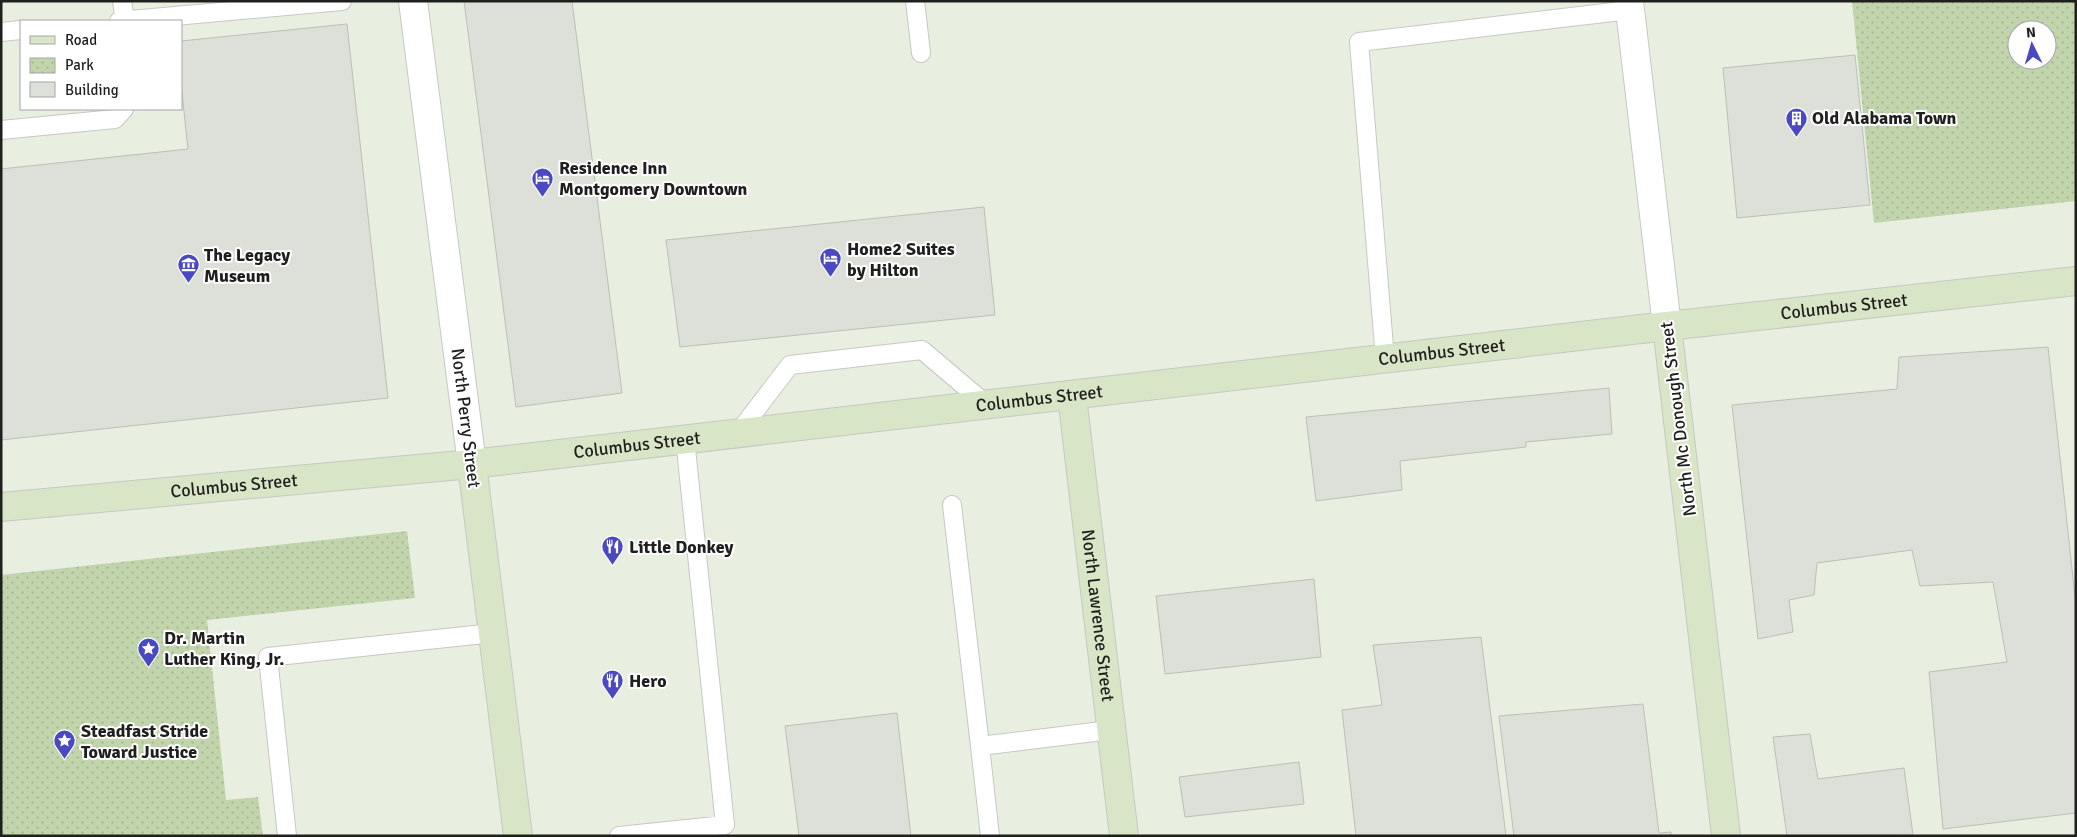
<svg xmlns="http://www.w3.org/2000/svg" width="2077" height="837" font-family="Signika,sans-serif">
  <style>
    .built { fill: #e8efe1; fill-rule: evenodd }
    .park { fill: url(#park-dots); fill-rule: evenodd }
    .building { fill: #dce0d8; stroke: #bcbfb8 }
    .lines { fill: none; stroke-linecap: round; stroke-linejoin: round }
    .lane-casing { stroke: #c5c9c2; stroke-width: 20 }
    .street-casing { stroke: #c5c9c2; stroke-width: 30 }
    .secondary-casing { stroke: #c5c9c2; stroke-width: 30 }
    .lane { stroke: #fff; stroke-width: 18 }
    .street { stroke: #fff; stroke-width: 28 }
    .secondary { stroke: #d9e5c7; stroke-width: 28 }
    .labels { text-anchor: middle; dominant-baseline: central; stroke-width: 4; stroke-linejoin: round; paint-order: stroke }
    .poi-label { font-size: 18px; font-weight: bold; fill: #1f201d; stroke: #fff; text-anchor: start }
    .street-label { font-size: 18px; fill: #1f201d; stroke: #fff }
  </style>
  <defs>
    <pattern id="park-dots" width="8" height="8" patternUnits="userSpaceOnUse" patternTransform="scale(1.25)"><rect width="8" height="8" fill="#c1d4ab"/><path d="M2 2h.1M6 6h.1" fill="none" stroke="#a5b693" stroke-width="1.8" stroke-linecap="round"/></pattern>
  </defs>
  <rect width="100%" height="100%" fill="#f8fcf4"/>
  <path class="built" d="M 1,1 L 2076,1 L 2076,836 L 1,836 ZM 21,21 L 181,21 L 181,109 L 21,109 ZM 2017,30 L 2047,30 L 2047,60 L 2017,60 Z"/>
  <path class="park" d="M 1852,1 L 2076,1 L 2076,201 L 1874,223 ZM 2017,30 L 2047,30 L 2047,60 L 2017,60 Z
    M 407,531 L 415,598 L 207,620 L 226,800 L 258,797 L 263,836 L 1,836 L 1,575 Z"/>
  <path class="building" d="M 464,1 L 572,1 L 622,393 L 516,407 Z
    M 347,24 L 388,398 L 1,440 L 1,169 L 188,149 L 181,84 L 181,41 Z
    M 1855,55 L 1870,205 L 1737,218 L 1723,68 Z
    M 984,207 L 995,315 L 680,347 L 666,240 Z
    M 2048,347 L 2076,606 L 2076,813 L 1943,829 L 1929,672 L 2007,662 L 1993,582 L 1920,586 L 1912,550 L 1817,563 L 1814,595 L 1789,600 L 1793,632 L 1758,639 L 1732,405 L 1897,389 L 1899,357 Z
    M 1609,388 L 1612,434 L 1526,442 L 1526,447 L 1400,461 L 1402,490 L 1316,501 L 1306,417 Z
    M 1314,579 L 1321,657 L 1165,674 L 1156,596 Z
    M 1481,637 L 1506,836 L 1356,836 L 1342,710 L 1382,705 L 1373,645 Z
    M 1643,704 L 1659,833 L 1671,832 L 1671,836 L 1514,836 L 1499,716 Z
    M 897,713 L 911,836 L 799,836 L 785,726 Z
    M 1810,734 L 1818,779 L 1904,768 L 1913,835 L 1787,836 L 1773,737 Z
    M 1299,762 L 1304,804 L 1185,817 L 1179,777 Z"/>
  <g class="lines">
    <defs>
      <path id="lane" d="M 122,1 L 125,21
        M 915,1 L 921,53
        M 119,21 L 342,1
        M 1,32 L 21,30
        M 1,130 L 115,119 L 124,109
        M 1385,359 L 1359,42 L 1630,10
        M 738,433 L 790,365 L 922,350 L 987,405
        M 952,505 L 980,746
        M 287,836 L 268,657 L 493,633
        M 619,836 L 725,825 L 685,439
        M 990,836 L 980,746 L 1110,730"/>
      <path id="street" d="M 413,1 L 472,464
        M 1629,1 L 1667,326"/>
      <g id="secondary">
        <path d="M 1667,326 L 1726,836"/>
        <path id="s1" d="M 1072,396 L 1124,836"/>
        <path d="M 472,464 L 518,836"/>
        <path id="s2" d="M 1,507 L 472,464 L 1667,326 L 2076,281"/>
      </g>
    </defs>
    <use href="#lane" class="lane-casing"/>
    <use href="#street" class="street-casing"/>
    <use href="#secondary" class="secondary-casing"/>
    <use href="#lane" class="lane"/>
    <use href="#street" class="street"/>
    <use href="#secondary" class="secondary"/>
  </g>
  <defs>
    <symbol id="building-pin" viewBox="-11 -11 22 30"><path d="M0 17L-7.5 6A9.5 9.5 0 1 1 7.5 6Z" fill="#4b49bf" stroke="#fff"/><path d="M-4-6H4V6H1V3H-1V6H-4ZM-2.5-4.3h1.7v1.8h-1.7ZM.8-4.3h1.7v1.8H.8ZM-2.5-1h1.7V.8h-1.7ZM.8-1h1.7V.8H.8Z" fill="#fff"/></symbol>
    <symbol id="hotel-pin" viewBox="-11 -11 22 30"><path d="M0 17L-7.5 6A9.5 9.5 0 1 1 7.5 6Z" fill="#4b49bf" stroke="#fff"/><path d="M-6-4.5h1.5V1H6V5H4.5V3h-9V5H-6ZM-4 0a1.8 1.8 0 1 1 3.6 0ZM.5 0V-2.5h3Q6-2.5 6 0Z" fill="#fff"/></symbol>
    <symbol id="museum-pin" viewBox="-11 -11 22 30"><path d="M0 17L-7.5 6A9.5 9.5 0 1 1 7.5 6Z" fill="#4b49bf" stroke="#fff"/><path d="M0-6L6-3V-2H-6V-3ZM-5-1h2V3h-2ZM-1-1h2V3h-2ZM3-1h2V3H3ZM-6 4H6V6H-6Z" fill="#fff"/></symbol>
    <symbol id="restaurant-pin" viewBox="-11 -11 22 30"><path d="M0 17L-7.5 6A9.5 9.5 0 1 1 7.5 6Z" fill="#4b49bf" stroke="#fff"/><path d="M-5-6h1v4h1v-4h1v4h1v-4h1v5L-1.5 .5V6h-2V.5L-5-1ZM5-6V6H3V1.5H1.5Q1.5-4 5-6Z" fill="#fff"/></symbol>
    <symbol id="sight-pin" viewBox="-11 -11 22 30"><path d="M0 17L-7.5 6A9.5 9.5 0 1 1 7.5 6Z" fill="#4b49bf" stroke="#fff"/><path d="M0-6L1.8-2.2L6-1.7L2.9 1.2L3.7 5.4L0 3.3L-3.7 5.4L-2.9 1.2L-6-1.7L-1.8-2.2Z" fill="#fff"/></symbol>
  </defs>
  <g fill-rule="evenodd">
    <use href="#building-pin" x="1784" y="106" width="25" height="34"/>
    <use href="#hotel-pin" x="530" y="166" width="25" height="34"/>
    <use href="#hotel-pin" x="818" y="246" width="25" height="34"/>
    <use href="#museum-pin" x="176" y="252" width="25" height="34"/>
    <use href="#restaurant-pin" x="600" y="534" width="25" height="34"/>
    <use href="#sight-pin" x="136" y="636" width="25" height="34"/>
    <use href="#restaurant-pin" x="600" y="668" width="25" height="34"/>
    <use href="#sight-pin" x="52" y="728" width="25" height="34"/>
  </g>
  <g class="labels">
    <g class="poi-label">
      <text x="1812" y="118">Old Alabama Town</text>
      <text x="559" y="168">Residence Inn<tspan x="559" dy="21">Montgomery Downtown</tspan></text>
      <text x="847" y="249">Home2 Suites<tspan x="847" dy="21">by Hilton</tspan></text>
      <text x="204" y="255">The Legacy<tspan x="204" dy="21">Museum</tspan></text>
      <text x="629" y="547">Little Donkey</text>
      <text x="164" y="638">Dr. Martin<tspan x="164" dy="21">Luther King, Jr.</tspan></text>
      <text x="629" y="681">Hero</text>
      <text x="81" y="731">Steadfast Stride<tspan x="81" dy="21">Toward Justice</tspan></text>
    </g>
    <g class="street-label">
      <text stroke="none"><textPath href="#s2" startOffset="1854">Columbus Street</textPath></text>
      <text stroke="none"><textPath href="#s2" startOffset="1449">Columbus Street</textPath></text>
      <text stroke="none"><textPath href="#s2" startOffset="1044">Columbus Street</textPath></text>
      <text transform="translate(466 418) rotate(83)">North Perry Street</text>
      <text transform="translate(1678 419) rotate(-97)">North Mc Donough Street</text>
      <text stroke="none"><textPath href="#s2" startOffset="639">Columbus Street</textPath></text>
      <text stroke="none"><textPath href="#s2" startOffset="234">Columbus Street</textPath></text>
      <text stroke="none"><textPath href="#s1" startOffset="221">North Lawrence Street</textPath></text>
    </g>
  </g>
  <rect width="2077" height="837" fill="none" stroke="#1f201d" stroke-width="5"/>
  <rect x="20" y="20" width="162" height="90" fill="#ffffff" stroke="#a5a6a5"/>
  <rect x="30" y="36" width="25" height="8" fill="#d9e5c7" stroke="#a5a6a5"/>
  <text x="65" y="45" font-size="15" fill="#1f201d">Road</text>
  <rect x="30" y="58" width="25" height="15" fill="url(#park-dots)" stroke="#a5a6a5"/>
  <text x="65" y="70" font-size="15" fill="#1f201d">Park</text>
  <rect x="30" y="82" width="25" height="15" fill="#dce0d8" stroke="#a5a6a5"/>
  <text x="65" y="95" font-size="15" fill="#1f201d">Building</text>
  <g transform="translate(2032 45) rotate(355)"><circle r="24" fill="#ffffff" stroke="#a5a6a5"/>
  <path d="M0-4L9 19L0 12L-9 19Z" fill="#4b49bf"/>
  <text y="-8" font-size="14" font-weight="bold" text-anchor="middle" fill="#1f201d">N</text>
  </g>
</svg>
